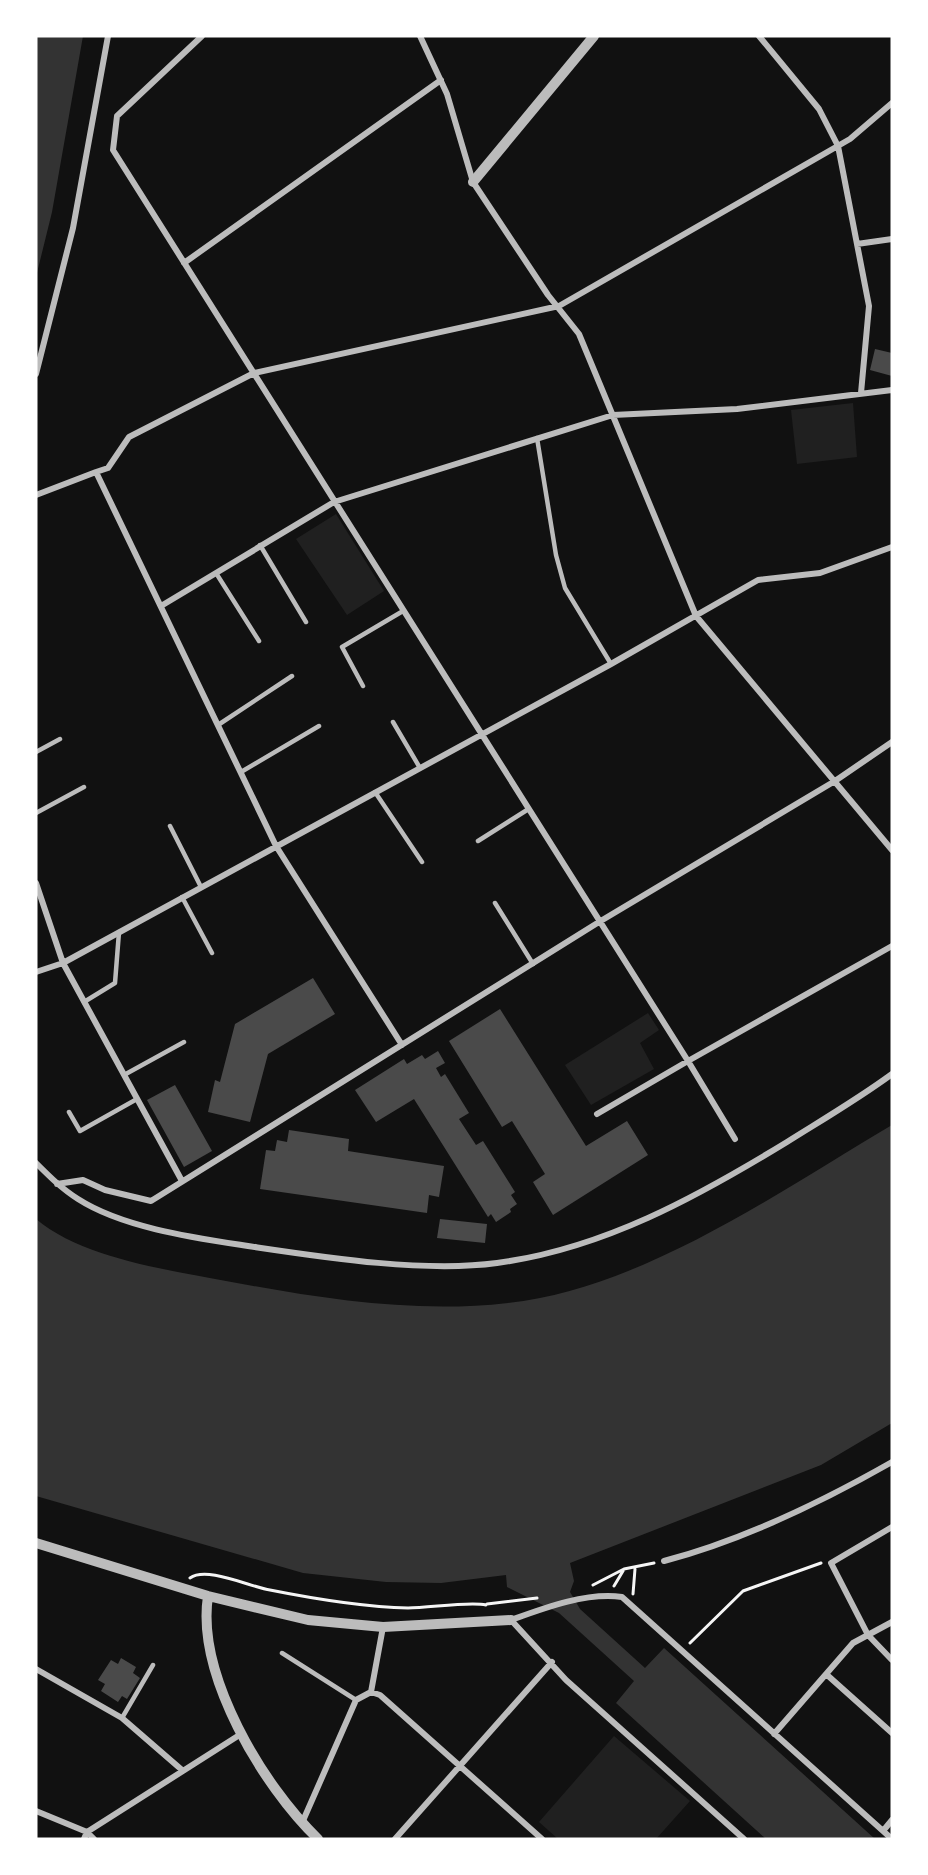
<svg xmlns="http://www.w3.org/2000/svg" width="928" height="1875" font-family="Manrope,sans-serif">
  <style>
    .green { fill: #202020 }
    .water { fill: #333 }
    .building { fill: #4a4a4a }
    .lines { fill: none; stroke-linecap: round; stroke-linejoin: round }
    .path { stroke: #f5f5f5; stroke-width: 3 }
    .service { stroke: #bcbcbc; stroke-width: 4.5 }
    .minor { stroke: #bcbcbc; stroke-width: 6 }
    .tertiary { stroke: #bcbcbc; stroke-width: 10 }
  </style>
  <rect width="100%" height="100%" fill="#111"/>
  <path class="green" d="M 853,403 L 857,457 L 797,464 L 791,410 Z
    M 336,514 L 384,591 L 347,615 L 296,539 Z
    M 648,1013 L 659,1030 L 640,1043 L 654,1069 L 591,1105 L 565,1065 Z
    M 614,1736 L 690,1801 L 656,1839 L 558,1839 L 539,1822 Z"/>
  <path class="water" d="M 36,36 L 83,36 L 52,212 L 36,277 Z
    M 892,1125 L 892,1423 L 821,1465 L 570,1563 L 574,1581 L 570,1592 L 580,1609 L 645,1668 L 664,1648 L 875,1839 L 766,1839 L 616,1703 L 634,1681 L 559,1613 L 507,1587 L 506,1575 L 441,1583 L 386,1582 L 303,1573 L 36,1496 L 36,1219 C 82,1258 168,1270 226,1281 C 318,1298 413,1314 508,1303 C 643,1288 777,1193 892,1125 Z"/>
  <path class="building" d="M 875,349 L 892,353 L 892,376 L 870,370 Z
    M 313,978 L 335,1014 L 268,1054 L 250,1122 L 208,1112 L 215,1080 L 220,1082 L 235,1024 Z
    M 500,1009 L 586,1146 L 627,1121 L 648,1155 L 553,1215 L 533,1182 L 545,1174 L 512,1121 L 502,1127 L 449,1041 Z
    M 438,1051 L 445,1063 L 436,1068 L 441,1077 L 445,1074 L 469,1113 L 459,1119 L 476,1145 L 483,1141 L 515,1192 L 511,1195 L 517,1204 L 510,1209 L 511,1212 L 496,1222 L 491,1214 L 488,1217 L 414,1099 L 376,1122 L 355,1090 L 404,1059 L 407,1064 L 422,1055 L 425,1059 Z
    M 175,1085 L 212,1151 L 184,1167 L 147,1100 Z
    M 289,1130 L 349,1139 L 348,1151 L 444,1166 L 439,1197 L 429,1195 L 427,1213 L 260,1189 L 266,1150 L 275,1151 L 277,1140 L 287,1142 Z
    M 440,1219 L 487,1224 L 485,1243 L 437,1238 Z
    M 121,1658 L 136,1667 L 133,1673 L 140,1678 L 127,1699 L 122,1696 L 118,1702 L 101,1691 L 105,1684 L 98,1680 L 111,1660 L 118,1664 Z"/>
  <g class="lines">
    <path class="path" d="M 190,1578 C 207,1566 250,1587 270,1590 C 315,1599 362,1607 408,1608 C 429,1608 470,1601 486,1605
      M 593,1585 L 624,1569 L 654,1563
      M 614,1586 L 623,1571
      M 633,1594 L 635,1569
      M 487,1604 L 537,1598
      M 690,1643 L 743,1591 L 821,1563"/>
    <path class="service" d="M 537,438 L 556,555 L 565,588 L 611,664
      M 260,545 L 306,622
      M 216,573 L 259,641
      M 363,686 L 342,647 L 403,611
      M 393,722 L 420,768
      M 218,725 L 292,676
      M 36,752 L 60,739
      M 241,772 L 319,726
      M 375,792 L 422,862
      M 36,813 L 84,787
      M 170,826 L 201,887
      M 478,841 L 527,810
      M 182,897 L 212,953
      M 495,903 L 533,964
      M 84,1002 L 115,983 L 119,932
      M 124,1075 L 184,1042
      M 69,1112 L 80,1131 L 137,1099
      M 282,1653 L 356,1700
      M 122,1718 L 153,1665"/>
    <path class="minor" d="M 202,36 L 117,116 L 113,150 L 688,1061 L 892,946
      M 420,36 L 447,94 L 473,182 L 548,295 L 579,334 L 696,616 L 892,850
      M 759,36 L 819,109 L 838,146 L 869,306 L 861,393
      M 857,244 L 892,239
      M 184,263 L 441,80
      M 36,374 L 73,228 L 108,36
      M 96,472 L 108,468 L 129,437 L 254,373 L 559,306 L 850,139 L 892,103
      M 36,495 L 96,472 L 276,846 L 402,1045
      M 161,606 L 334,502 L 613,415 L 737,409 L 892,390
      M 36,883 L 63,963 L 182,1181
      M 36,972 L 63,963 L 611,664 L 758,580 L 820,573 L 892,547
      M 597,1114 L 688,1061 L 735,1139
      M 36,1163 C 49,1176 62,1189 78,1199 C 123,1228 196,1238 248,1246 C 322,1257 423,1273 497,1263 C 603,1249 697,1197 787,1142 C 822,1120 858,1099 892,1074
      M 57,1184 L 83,1180 L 105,1190 L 151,1201 L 599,922 L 835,781 L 892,742
      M 892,1527 L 831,1563 L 868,1635 L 892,1660
      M 664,1561 C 744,1540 820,1503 892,1462
      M 36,1669 L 122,1718 L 182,1770
      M 826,1674 L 892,1733
      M 371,1692 L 383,1627
      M 774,1734 L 853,1643 L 892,1622
      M 36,1811 L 87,1832 L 94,1839
      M 302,1823 L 356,1700 L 371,1692 L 380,1695 L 542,1839
      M 883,1831 L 892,1820
      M 84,1839 L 87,1832 L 241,1734
      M 395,1839 L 552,1662
      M 744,1839 L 566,1680 L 511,1620 C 544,1608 586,1592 622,1597 L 892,1839"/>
    <path class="tertiary" d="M 473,182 L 594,36
      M 36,1543 L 208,1596 L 308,1620 L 383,1627 L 511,1620
      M 208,1596 C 196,1675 263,1786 318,1839"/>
  </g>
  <rect width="928" height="1875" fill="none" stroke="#ffffff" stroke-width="75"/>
</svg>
